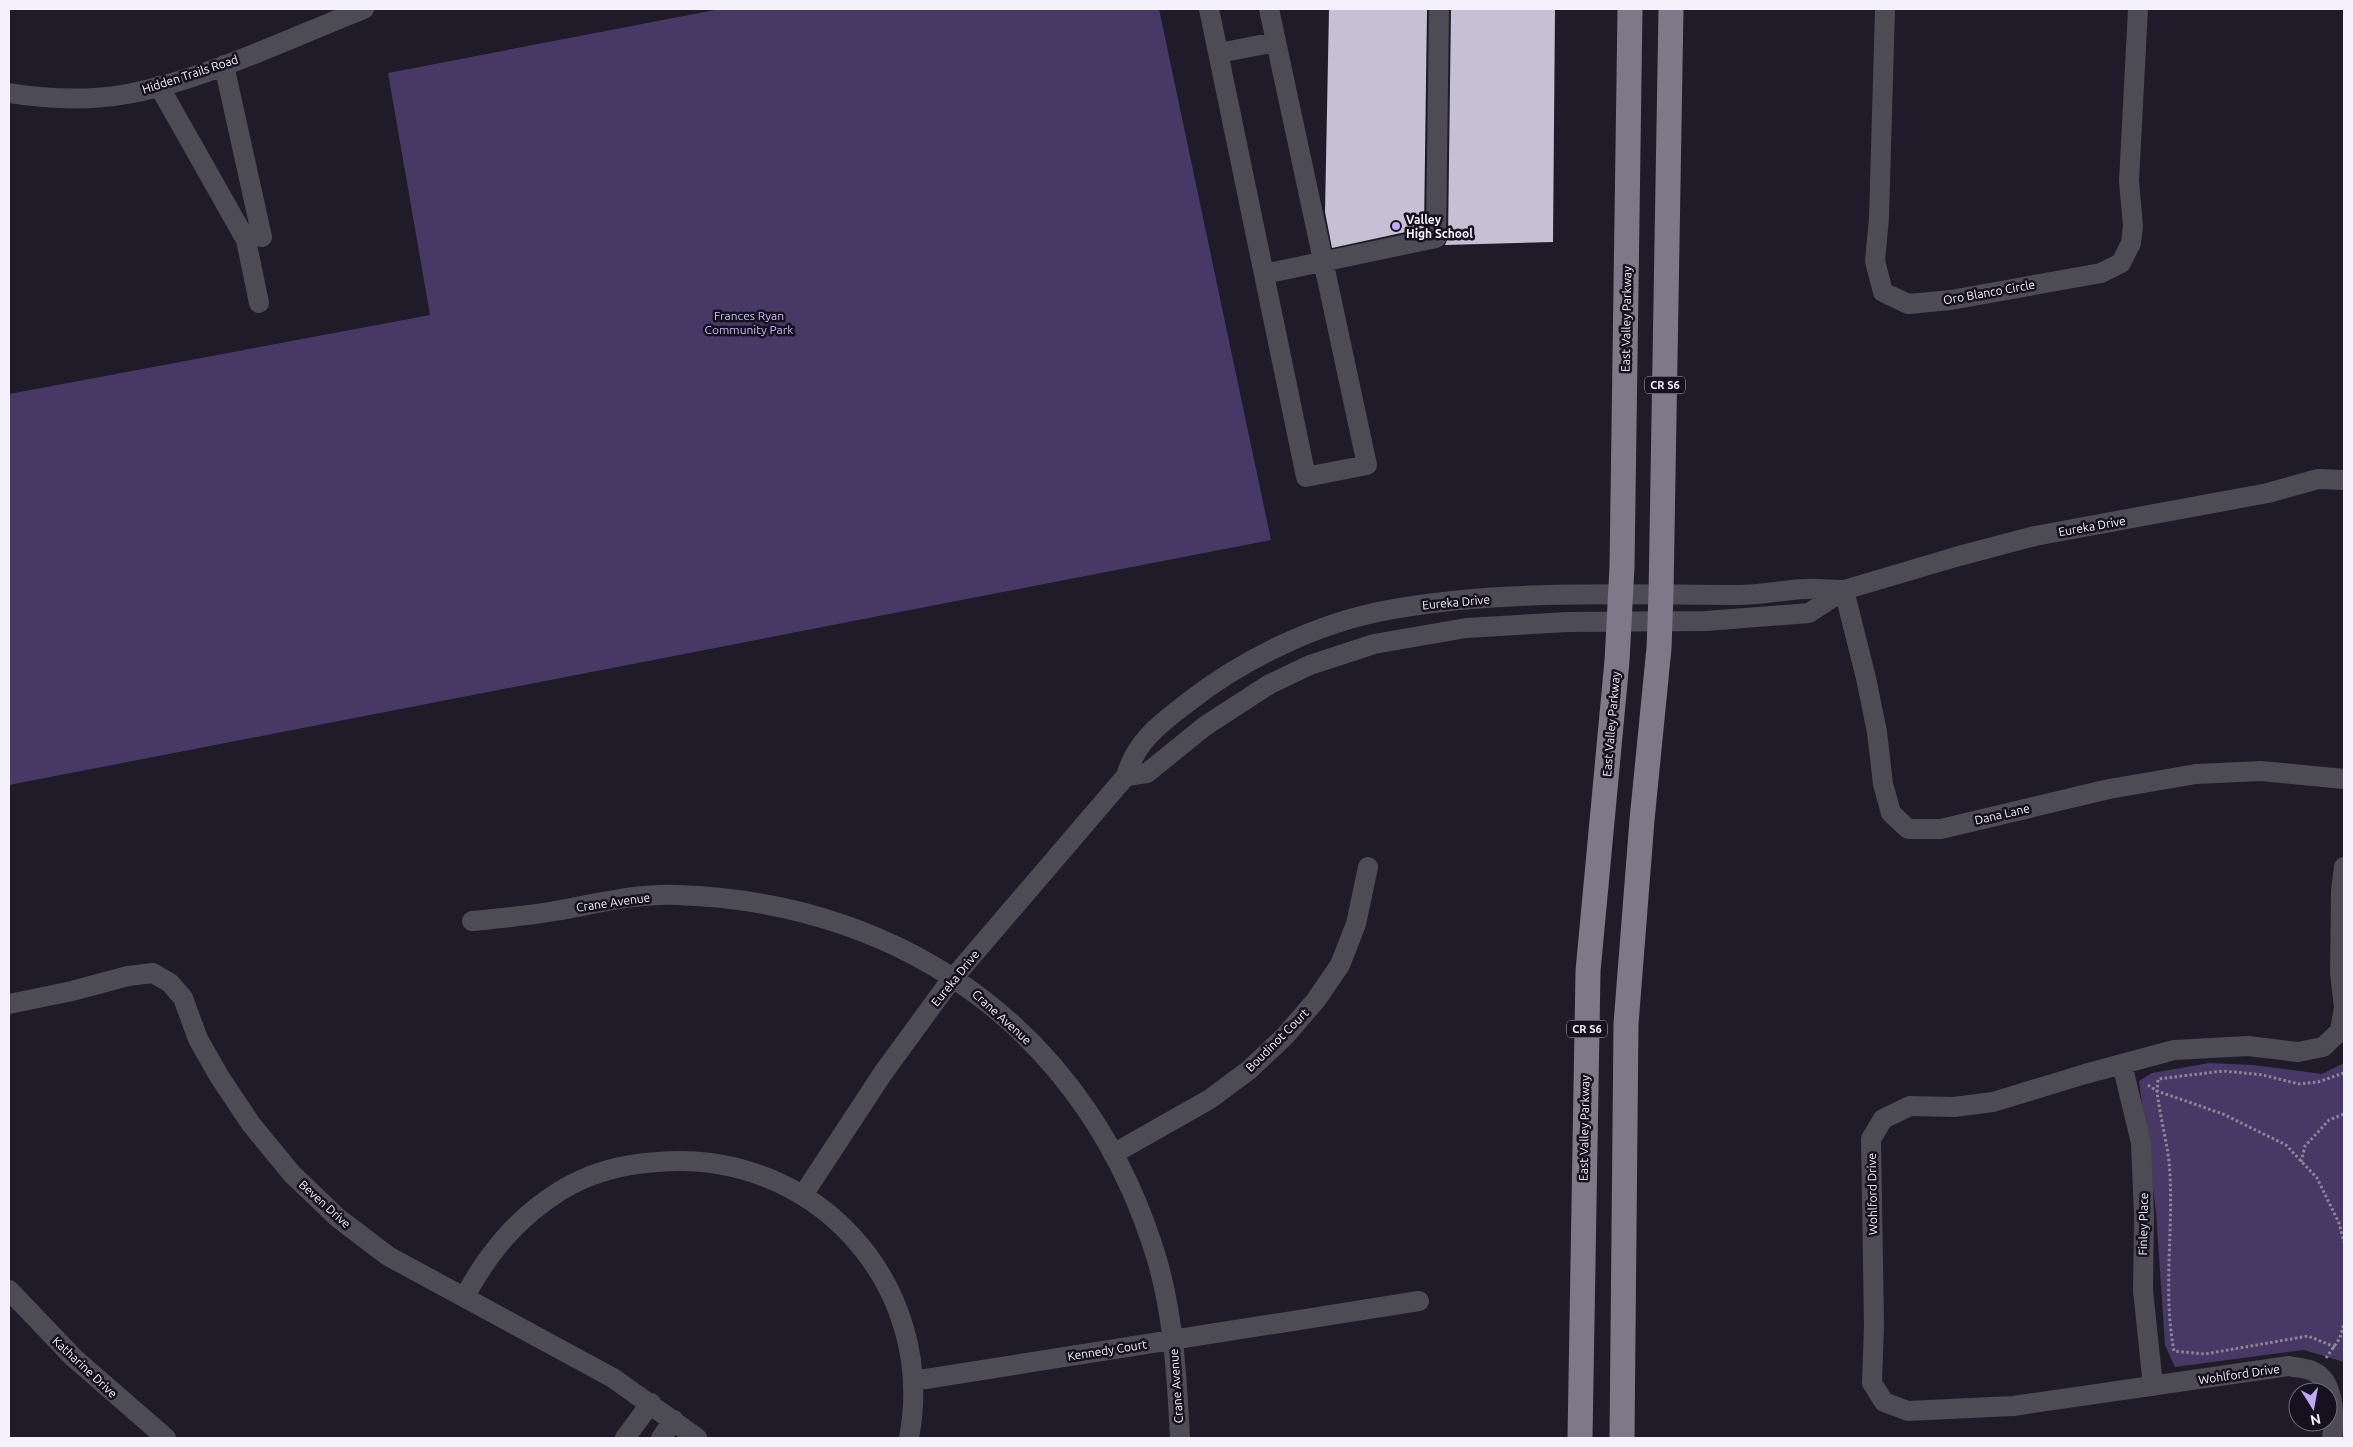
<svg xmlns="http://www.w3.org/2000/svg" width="2353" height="1447" font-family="Ubuntu,sans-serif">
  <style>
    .green { fill: #473866 }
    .building { fill: #c5c0d4 }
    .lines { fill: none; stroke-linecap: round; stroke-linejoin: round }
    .path { stroke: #8c8995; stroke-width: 3; stroke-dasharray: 2.5 2.5; stroke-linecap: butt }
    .minor { stroke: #4d4b53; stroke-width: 20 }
    .major { stroke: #7d7988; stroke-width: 25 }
    .poi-dot { fill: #bfa9f4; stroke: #15111f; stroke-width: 2 }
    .labels { text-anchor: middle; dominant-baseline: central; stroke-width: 5; stroke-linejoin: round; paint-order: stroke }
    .shield { fill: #15111f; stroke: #b2aeba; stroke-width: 1 }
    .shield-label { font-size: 11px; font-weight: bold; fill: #f5f2fd }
    .street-label { font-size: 12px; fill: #f5f2fd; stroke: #15111f }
    .poi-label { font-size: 12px; font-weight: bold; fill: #f5f2fd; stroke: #15111f; text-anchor: start }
    .park-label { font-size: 12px; fill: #cbbcf4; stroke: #15111f }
  </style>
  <rect width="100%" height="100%" fill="#1f1b29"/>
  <path class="green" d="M 720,9 L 1159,9 L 1271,540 L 9,785 L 9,394 L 430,315 L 388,73 Z
    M 2209,1063 L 2253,1065 L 2322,1074 L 2344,1063 L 2344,1362 L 2304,1350 L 2175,1367 L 2165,1345 L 2156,1212 L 2139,1081 L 2152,1073 Z"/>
  <path class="building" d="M 1329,9 L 1427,9 L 1424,228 L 1332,248 L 1325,212 Z
    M 1451,9 L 1555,9 L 1553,242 L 1445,245 L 1448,238 Z"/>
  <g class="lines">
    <path class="path" d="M 2148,1085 L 2157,1091 L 2223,1114 L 2286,1145 L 2317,1178 L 2339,1223 L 2344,1242
      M 2301,1162 L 2305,1146 L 2329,1120 L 2344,1114
      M 2335,1347 L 2308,1336 L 2205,1354 L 2174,1351 C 2163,1293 2173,1234 2170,1175 C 2169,1147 2160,1119 2157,1091 L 2158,1079 L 2223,1071 L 2263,1075 L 2299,1084 L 2318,1082 L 2344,1073
      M 2326,1358 L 2340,1338 L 2344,1323"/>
    <path class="minor" d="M 1209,9 L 1306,477 L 1367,465 L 1269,9
      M 1885,9 L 1879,218 L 1875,261 L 1883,292 L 1908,304 L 1951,300 L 2101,273 L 2121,263 L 2131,243 L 2133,226 L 2129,181 L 2138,9
      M 1219,53 L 1276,42
      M 224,65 L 262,237
      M 159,86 L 246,240 L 259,303
      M 9,93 C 46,99 89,101 127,94 C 204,80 290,38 364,9
      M 1264,274 L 1436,238 L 1439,9
      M 1844,590 L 1866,678 L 1877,732 L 1883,784 L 1891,813 L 1908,829 L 1941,829 L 2109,789 L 2196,774 L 2261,771 L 2344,779
      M 1126,776 L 1147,773 L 1205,726 L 1270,684 L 1310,665 L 1374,644 L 1466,628 L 1568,622 L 1706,621 L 1809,613 L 1844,590 L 1959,556 L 2035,536 L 2268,493 L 2318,479 L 2344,480
      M 472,921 C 500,918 528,916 555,911 C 596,904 637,893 678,895 C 911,903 1092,1038 1158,1263 C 1174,1320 1177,1380 1180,1438
      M 9,1004 L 72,991 L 128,976 L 153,973 L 170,983 L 183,998 L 198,1039 L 219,1076 L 251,1124 L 292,1174 L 338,1218 L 388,1256 L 613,1378 L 697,1438
      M 2122,1064 L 2141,1143 L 2144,1216 L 2143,1290 L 2153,1386
      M 1113,1154 L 1210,1099 L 1249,1070 L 1285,1036 L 1316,1000 L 1340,965 L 1356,924 L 1368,867
      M 803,1195 L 883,1073 L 948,984 L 1126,776 C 1136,741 1160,724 1187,703 C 1243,659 1317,623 1388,610 C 1500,589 1625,595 1739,595 C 1761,595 1783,590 1805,589 C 1818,588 1831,590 1844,590
      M 9,1290 L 74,1358 L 166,1438
      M 465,1296 C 489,1252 517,1218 560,1191 C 589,1173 624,1164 657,1162 C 813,1148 938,1283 909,1438
      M 913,1381 L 1419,1301
      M 625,1438 L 651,1403
      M 661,1438 L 674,1420
      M 2332,1438 C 2335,1418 2335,1380 2312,1371 C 2306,1368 2297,1368 2289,1366 L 2013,1406 L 1908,1411 L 1884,1402 L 1872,1383 L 1874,1325 L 1871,1139 L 1883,1119 L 1910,1106 L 1954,1107 L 1993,1102 L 2085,1074 L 2174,1050 L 2248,1046 L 2298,1052 L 2323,1047 L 2340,1031 L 2344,1007 L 2340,973 L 2341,891 L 2344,867"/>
    <path class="major" d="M 1580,1438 L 1588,971 L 1617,661 L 1622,567 L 1630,9
      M 1622,1438 L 1626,1024 L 1642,820 L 1659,648 L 1661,594 L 1671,9"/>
  </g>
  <circle class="poi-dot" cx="1396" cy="226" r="5"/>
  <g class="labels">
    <g class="shield">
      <rect x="1645" y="376.5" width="40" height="17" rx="4"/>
      <rect x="1567" y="1020.5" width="40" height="17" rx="4"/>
    </g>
    <g class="shield-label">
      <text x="1665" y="385">CR S6</text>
      <text x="1587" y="1029">CR S6</text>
    </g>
    <g class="street-label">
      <text transform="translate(190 74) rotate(-18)">Hidden Trails Road</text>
      <text transform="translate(1989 292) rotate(-10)">Oro Blanco Circle</text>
      <text transform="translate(1626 319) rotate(-89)">East Valley Parkway</text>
      <text transform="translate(2092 526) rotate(-10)">Eureka Drive</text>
      <text transform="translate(1456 602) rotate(-5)">Eureka Drive</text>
      <text transform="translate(1611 724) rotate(-85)">East Valley Parkway</text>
      <text transform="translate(2002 814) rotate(-13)">Dana Lane</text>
      <text transform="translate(613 902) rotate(-8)">Crane Avenue</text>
      <text transform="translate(955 978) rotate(-51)">Eureka Drive</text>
      <text transform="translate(1002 1017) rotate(42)">Crane Avenue</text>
      <text transform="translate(1277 1040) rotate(-45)">Boudinot Court</text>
      <text transform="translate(1584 1128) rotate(-89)">East Valley Parkway</text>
      <text transform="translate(1872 1194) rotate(-91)">Wohlford Drive</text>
      <text transform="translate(325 1204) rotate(42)">Beven Drive</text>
      <text transform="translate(2143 1224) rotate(-89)">Finley Place</text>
      <text transform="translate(1107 1350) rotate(-9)">Kennedy Court</text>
      <text transform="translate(85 1367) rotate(43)">Katharine Drive</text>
      <text transform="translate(2239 1374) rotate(-8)">Wohlford Drive</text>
      <text transform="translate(1176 1386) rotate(-94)">Crane Avenue</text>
    </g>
    <g class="poi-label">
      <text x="1406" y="219">Valley<tspan x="1406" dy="14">High School</tspan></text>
    </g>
    <g class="park-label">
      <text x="749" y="315">Frances Ryan<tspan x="749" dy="14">Community Park</tspan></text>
    </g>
  </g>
  <rect width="2353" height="1447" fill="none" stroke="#f5f2fd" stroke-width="20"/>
  <g transform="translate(2313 1407) rotate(169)"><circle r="24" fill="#15111f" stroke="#6f6b78"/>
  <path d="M0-4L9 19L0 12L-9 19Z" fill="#bfa9f4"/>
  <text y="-8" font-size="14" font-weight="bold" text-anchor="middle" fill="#f5f2fd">N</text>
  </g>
</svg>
